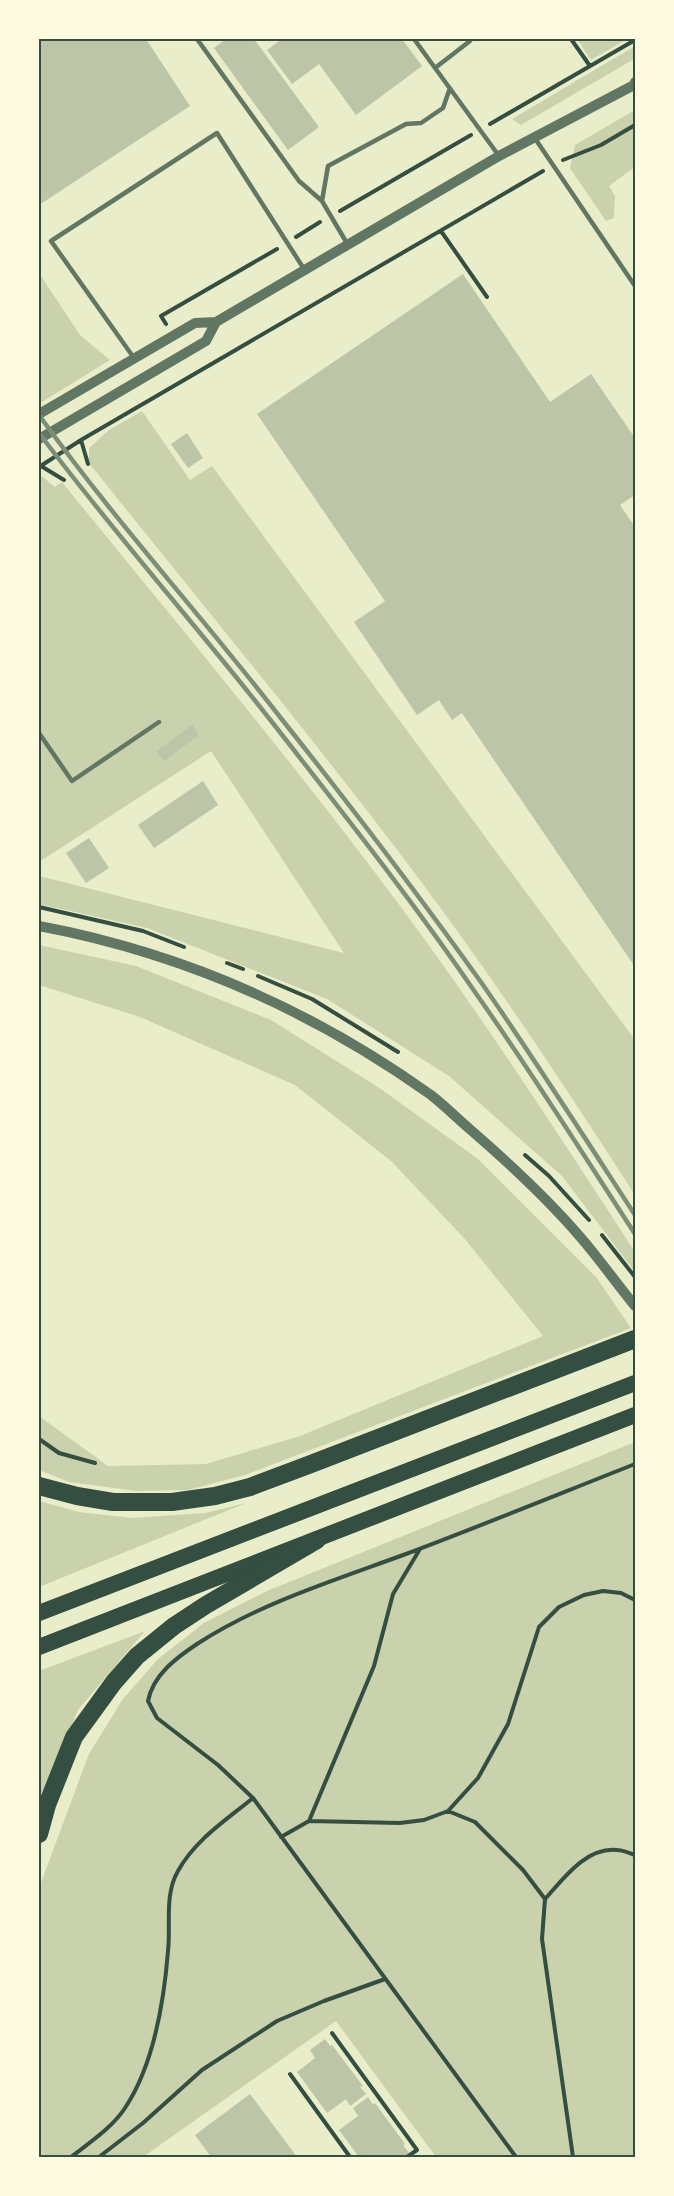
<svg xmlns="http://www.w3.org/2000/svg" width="674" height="2196" font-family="'Golos Text',sans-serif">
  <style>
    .green { fill: #cad2ad }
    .building { fill: #bcc5a7 }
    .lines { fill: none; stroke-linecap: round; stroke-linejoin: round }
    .path { stroke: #344e41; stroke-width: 4 }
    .service { stroke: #617663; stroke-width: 4.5 }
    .tertiary { stroke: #617663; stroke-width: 10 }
    .trunk { stroke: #344e41; stroke-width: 16 }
    .motorway { stroke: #344e41; stroke-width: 18 }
    .rail { stroke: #7c8e77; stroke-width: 4.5 }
    .neatline { fill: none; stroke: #344e41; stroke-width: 2 }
  </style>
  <rect width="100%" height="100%" fill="#e9edc9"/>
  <path class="green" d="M 577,39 L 627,39 L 591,60 Z
    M 635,46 L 634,59 L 521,125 L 512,119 Z
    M 635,110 L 635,167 L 609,186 L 615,196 L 614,218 L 606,221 L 570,168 L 575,145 Z
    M 39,273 L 80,335 L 110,360 L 42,402 L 39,398 Z
    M 142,411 L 190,480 L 212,466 L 635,1040 L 635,1195 C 559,1077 481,959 395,847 C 296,717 191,591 89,463 L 89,448 L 109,430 Z
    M 39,474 L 55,487 L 62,482 C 165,609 271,735 370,866 C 465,990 550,1121 635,1252 L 635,1272 L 562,1176 L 449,1076 L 327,999 L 147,928 L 39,904 L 39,876 L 344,953 L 211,751 L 39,862 Z
    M 39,945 L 136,966 L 271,1020 L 381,1089 L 478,1159 L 596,1277 L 631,1328 L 245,1475 L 188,1490 L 136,1491 L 69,1482 L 39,1470 L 39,1416 L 108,1466 L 206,1464 L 300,1436 L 543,1336 L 464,1238 L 391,1161 L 295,1085 L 140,1017 L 39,985 Z
    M 635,1442 L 635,2157 L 436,2157 L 336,2021 L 143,2157 L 39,2157 L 39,1888 L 89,1754 L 123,1699 L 158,1659 L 204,1623 L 267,1591 Z
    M 39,1501 L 79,1512 L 132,1518 L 205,1513 L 246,1503 L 39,1587 Z
    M 145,1631 L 78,1710 L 39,1805 L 39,1671 Z"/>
  <path class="building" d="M 39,39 L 146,39 L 190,106 L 39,205 Z
    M 226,39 L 254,39 L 319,127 L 288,150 L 214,48 Z
    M 282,39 L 402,39 L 422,66 L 356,115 L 319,64 L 292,84 L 267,50 Z
    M 463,274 L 550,402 L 591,374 L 635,438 L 635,495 L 620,505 L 635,527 L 635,967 L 462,713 L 452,720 L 439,700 L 417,715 L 354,622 L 385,601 L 257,414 Z
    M 187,433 L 203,458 L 188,468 L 171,444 Z
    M 192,725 L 199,735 L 164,761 L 156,751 Z
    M 203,781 L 218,805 L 154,848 L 138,825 Z
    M 89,838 L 109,868 L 86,883 L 66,853 Z
    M 325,2039 L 330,2046 L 332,2045 L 363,2086 L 360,2087 L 366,2094 L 350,2106 L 346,2099 L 327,2113 L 297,2072 L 315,2058 L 310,2050 Z
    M 250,2094 L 297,2157 L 211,2157 L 195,2135 Z
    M 368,2097 L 373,2105 L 375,2103 L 405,2144 L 403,2145 L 409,2153 L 403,2157 L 359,2157 L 339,2130 L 358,2116 L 353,2108 Z"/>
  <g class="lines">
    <path class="path" d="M 571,39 L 590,66
      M 490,124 L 635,40
      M 563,160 L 601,145 L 635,125
      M 340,211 L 471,135
      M 441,231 L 487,297
      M 296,237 L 320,222
      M 166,324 L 161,316 L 277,249
      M 81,440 L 88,464
      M 41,466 L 64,480
      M 39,467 L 81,440 L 543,171
      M 39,907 L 143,931 L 184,947
      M 227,963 L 243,969
      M 258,976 L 312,999 L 398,1052
      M 525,1155 L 549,1176 L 589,1220
      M 602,1235 L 635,1277
      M 39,1439 L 59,1453 L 95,1463
      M 448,1811 L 475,1822 L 523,1870 L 545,1899 L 542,1939 L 573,2157
      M 309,1821 L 400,1823 L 424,1820 L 448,1811 L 478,1778 L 508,1724 L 539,1627 L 559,1607 L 584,1595 L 603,1591 L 621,1593 L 635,1600
      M 281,1837 L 309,1821 L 374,1666 L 393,1594 L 420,1549
      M 545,1899 C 564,1878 586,1847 617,1850 C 623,1850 629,1853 635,1855
      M 332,2033 L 417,2150 L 407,2157
      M 290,2074 L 350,2157
      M 71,2157 C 89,2143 112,2128 125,2108 C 153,2066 164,2001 168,1951 C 171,1925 164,1895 178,1871 C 195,1840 226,1820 253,1798
      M 99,2157 L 143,2123 L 202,2070 L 277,2021 L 324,2001 L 385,1979
      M 516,2157 L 253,1798 L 218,1765 L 157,1718 L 148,1701 C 153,1675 176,1658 197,1644 C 260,1603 335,1580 406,1554 C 483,1525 559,1494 635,1464"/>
    <path class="service" d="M 197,39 L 299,181 L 322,201 L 348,245
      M 414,39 L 499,156
      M 435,68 L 470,41
      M 534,137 L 635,286
      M 322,201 L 328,166 L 406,124 L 421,123 L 443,108 L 450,88
      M 134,358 L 51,241 L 217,133 L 304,269
      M 39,733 L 72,781 L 159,722"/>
    <path class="tertiary" d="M 39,414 L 195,323 L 216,322 L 499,156 L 634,85 L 635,82
      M 39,439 L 206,341 L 216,322
      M 39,926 C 183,953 312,1010 431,1095 C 445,1106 458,1119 472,1131 C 510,1164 549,1200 582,1239 C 600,1260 617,1284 635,1306"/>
    <path class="trunk" d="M 39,1613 L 635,1383
      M 39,1647 L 635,1415"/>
    <path class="motorway" d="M 39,1486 L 77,1496 L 113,1502 L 172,1502 L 215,1496 L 250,1487 L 311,1464 L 635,1339
      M 39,1834 L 47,1805 L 74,1737 L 114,1682 L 137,1656 L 174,1626 L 206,1605 L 317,1540"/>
    <path class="rail" d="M 39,415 C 114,520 201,615 280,717 C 350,805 418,894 483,985 C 535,1060 585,1138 635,1215
      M 39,433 C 113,532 196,625 272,722 C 342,812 413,901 477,995 C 532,1073 583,1154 635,1234"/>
  </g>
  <rect width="674" height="2196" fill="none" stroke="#fefae0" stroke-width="81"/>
  <rect x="40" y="40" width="594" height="2116" class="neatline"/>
</svg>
